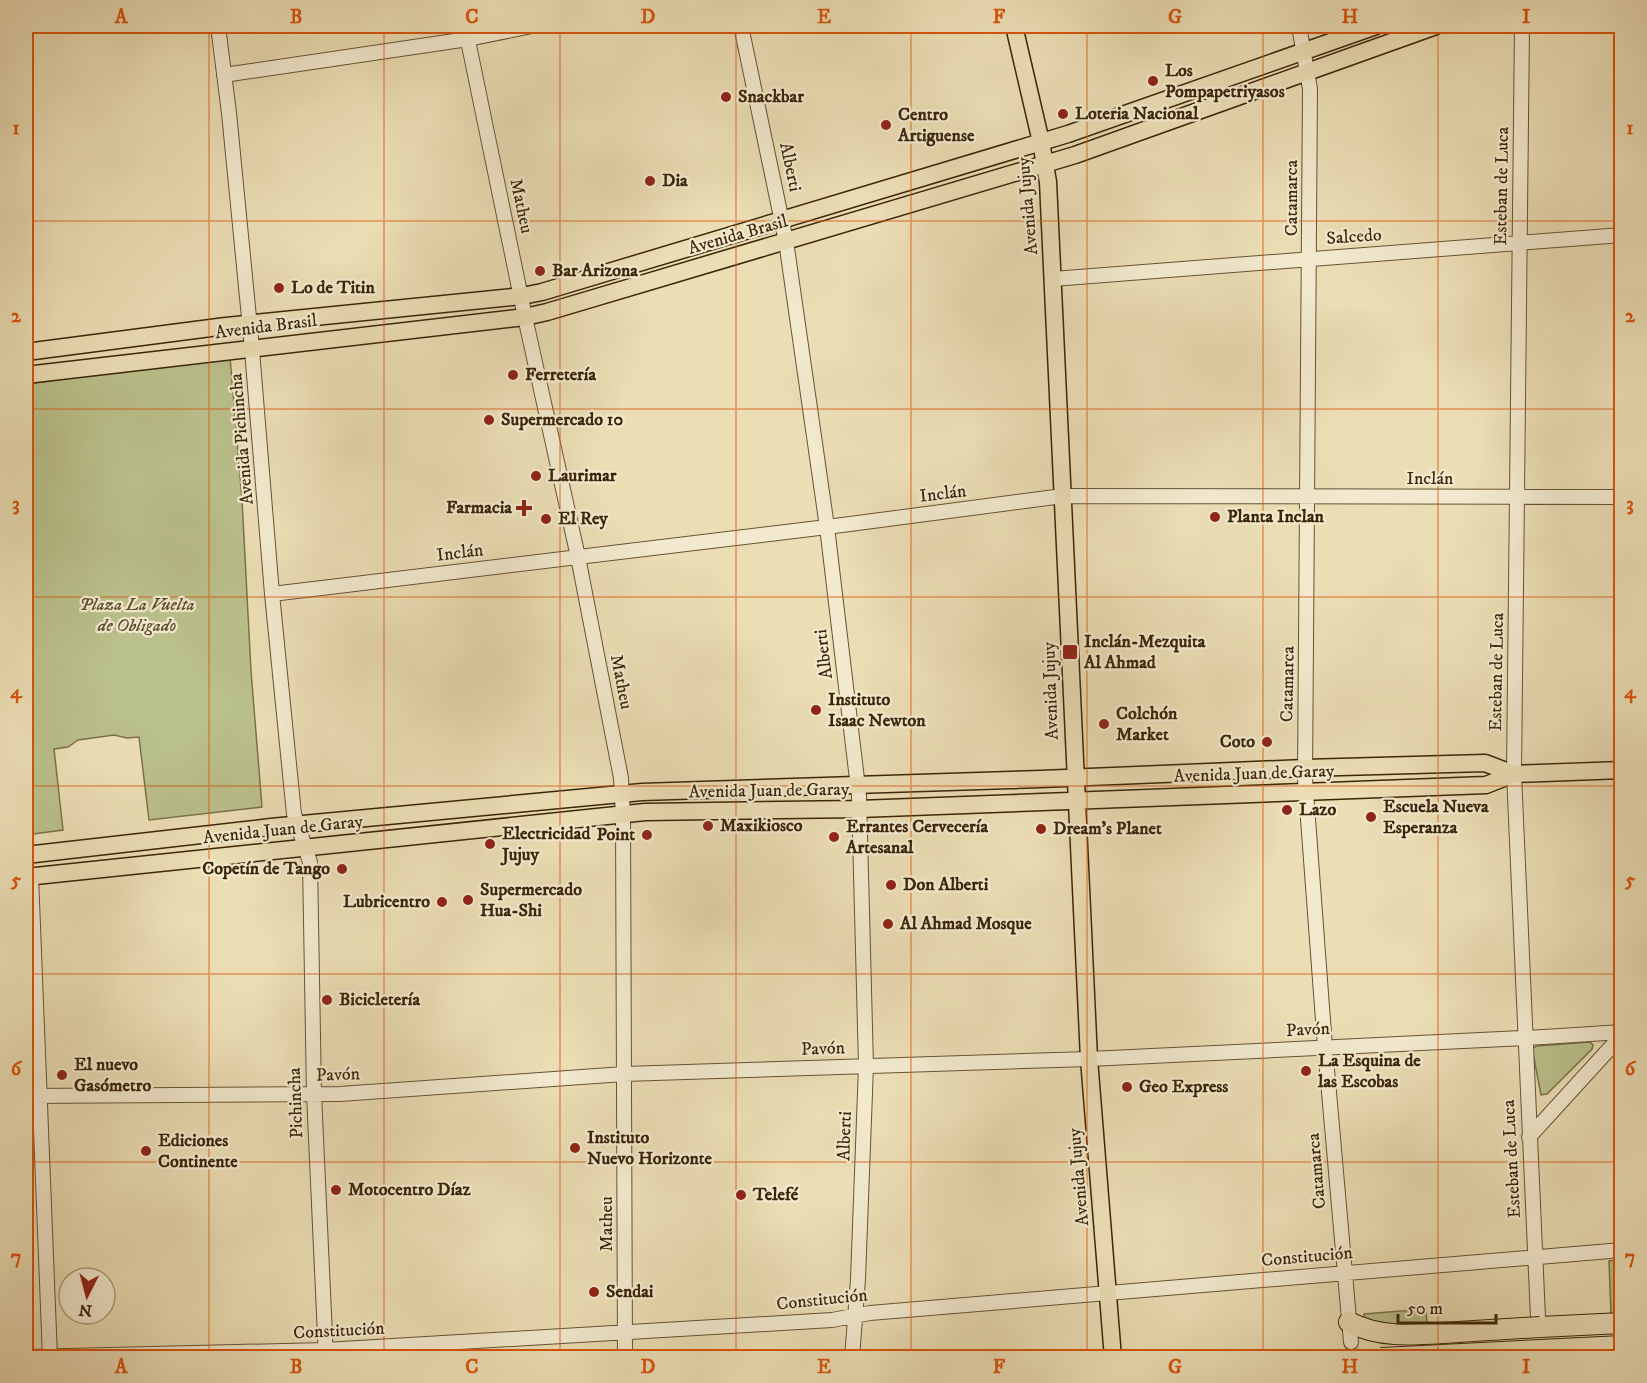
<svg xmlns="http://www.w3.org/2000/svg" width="1647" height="1383" font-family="'IM FELL DW Pica',serif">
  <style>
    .green { fill: #bac08b; stroke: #7a724a; stroke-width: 1.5 }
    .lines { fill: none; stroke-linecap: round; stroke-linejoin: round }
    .minor-tunnel { stroke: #c8b892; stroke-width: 14; stroke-dasharray: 14 7; stroke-linecap: butt }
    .minor-casing { stroke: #675334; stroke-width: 16 }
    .major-casing { stroke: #3b2509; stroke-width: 19 }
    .highway-casing { stroke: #3b2509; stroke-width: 22 }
    .minor { stroke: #f2e9ce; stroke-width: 14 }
    .major { stroke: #ebddb4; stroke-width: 16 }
    .highway { stroke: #ebddb4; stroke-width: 20 }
    .highway-bridge-casing { stroke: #3b2509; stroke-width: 22; stroke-linecap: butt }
    .highway-bridge { stroke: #ebddb4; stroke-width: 20 }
    .grid { fill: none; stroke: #d7540c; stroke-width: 1.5; stroke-opacity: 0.55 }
    .poi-dot { fill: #8f2418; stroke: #f2e9ce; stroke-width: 2 }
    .labels { text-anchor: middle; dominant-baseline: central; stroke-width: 4.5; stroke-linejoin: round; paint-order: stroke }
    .poi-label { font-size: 18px; font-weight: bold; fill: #3b2509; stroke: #f2e9ce; text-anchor: start }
    .street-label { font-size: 18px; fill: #3b2509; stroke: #f2e9ce }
    .park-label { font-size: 18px; font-style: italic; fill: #5b4c2a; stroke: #f2e9ce }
    .neatline { fill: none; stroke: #d7540c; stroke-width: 2 }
    .grid-label { font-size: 20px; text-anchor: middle; font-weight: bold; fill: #d7540c }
  </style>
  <rect width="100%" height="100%" fill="#ebddb4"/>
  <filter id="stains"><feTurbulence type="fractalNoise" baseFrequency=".00333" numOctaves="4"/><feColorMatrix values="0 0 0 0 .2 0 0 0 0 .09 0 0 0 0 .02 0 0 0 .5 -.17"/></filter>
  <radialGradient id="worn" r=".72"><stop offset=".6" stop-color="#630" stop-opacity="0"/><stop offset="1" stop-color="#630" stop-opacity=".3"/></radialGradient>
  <path class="green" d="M 230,357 L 242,500 L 251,671 L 262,807 L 149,820 L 139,737 L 127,738 L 114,735 L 78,740 L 68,747 L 54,749 L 63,830 L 26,835 L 26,384 Z
    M 1590,1042 L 1593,1045 L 1592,1049 L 1547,1094 L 1541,1095 L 1532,1048 L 1537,1046 Z
    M 1621,1260 L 1621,1315 L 1611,1315 L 1609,1261 Z
    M 1426,1309 L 1427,1324 L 1383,1328 L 1364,1320 L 1364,1314 Z"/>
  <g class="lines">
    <path class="minor-tunnel" d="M 1351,1342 L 1352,1358"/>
    <defs>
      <path id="minor" d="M 218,26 L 229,113 L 251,338 L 272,594 L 294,814 L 310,862 L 314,1094 L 326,1358
        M 465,26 L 525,317 L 578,557 L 621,778 L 623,815 L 625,1358
        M 741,26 L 786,241 L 827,527 L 859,796 L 866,1066 L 858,1279 L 852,1358
        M 1299,26 L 1310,89 L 1305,779 L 1325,1047 L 1351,1342
        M 1522,26 L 1514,774 L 1538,1318
        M 224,75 L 468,39 L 532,26
        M 1053,279 L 1622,235
        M 272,594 L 827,527 L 1063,496 L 1622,497
        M 31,876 L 50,1358
        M 26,1096 L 340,1094 L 624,1074 L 1089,1059 L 1544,1037 L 1622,1032
        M 1529,1137 L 1622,1035
        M 26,1357 L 325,1350 L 832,1320 L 870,1313 L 1622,1250"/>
      <path id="major" d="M 1014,26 L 1041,142 L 1048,182 L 1089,1059 L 1113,1358
        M 26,352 L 226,326 L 522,296 L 542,292 L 1068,134 L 1376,26
        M 26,375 L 525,317 L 547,312 L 1075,155 L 1436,26
        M 26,855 L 271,827 L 642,792 L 1041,779 L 1305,768 L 1485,763 L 1514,774
        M 26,877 L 645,812 L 859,809 L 1486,785 L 1514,774 L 1622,770"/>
      <path id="highway" d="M 1349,1322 C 1383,1340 1421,1334 1458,1332
        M 1540,1327 L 1622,1323"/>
    </defs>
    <use href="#minor" class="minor-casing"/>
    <use href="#major" class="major-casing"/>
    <use href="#highway" class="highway-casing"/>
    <use href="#minor" class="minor"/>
    <use href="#major" class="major"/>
    <use href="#highway" class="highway"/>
    <defs>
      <path id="highway-bridge" d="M 1458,1332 L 1540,1327
        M 1381,1358 L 1622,1346"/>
    </defs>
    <use href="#highway-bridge" class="highway-bridge-casing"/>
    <use href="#highway-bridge" class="highway-bridge"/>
  </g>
  <path class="grid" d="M 209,26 L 209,1358M 384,26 L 384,1358M 560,26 L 560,1358M 736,26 L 736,1358M 911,26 L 911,1358M 1087,26 L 1087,1358M 1263,26 L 1263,1358M 1438,26 L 1438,1358M 26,221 L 1622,221M 26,409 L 1622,409M 26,597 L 1622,597M 26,786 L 1622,786M 26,974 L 1622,974M 26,1162 L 1622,1162"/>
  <g class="poi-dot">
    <circle cx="1153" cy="81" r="6"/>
    <circle cx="726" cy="97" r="6"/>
    <circle cx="1063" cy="114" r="6"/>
    <circle cx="886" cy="125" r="6"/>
    <circle cx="650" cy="181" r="6"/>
    <circle cx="540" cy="271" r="6"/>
    <circle cx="279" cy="288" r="6"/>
    <circle cx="513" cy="375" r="6"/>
    <circle cx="489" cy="420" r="6"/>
    <circle cx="536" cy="476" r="6"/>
    <path d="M521 499h6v6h6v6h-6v6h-6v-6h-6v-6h6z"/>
    <circle cx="1215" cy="517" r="6"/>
    <circle cx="546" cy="519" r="6"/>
    <rect x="1062" y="644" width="16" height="16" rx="3"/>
    <circle cx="816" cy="710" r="6"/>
    <circle cx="1104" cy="724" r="6"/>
    <circle cx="1267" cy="742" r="6"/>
    <circle cx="1287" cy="810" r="6"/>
    <circle cx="1371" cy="817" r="6"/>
    <circle cx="708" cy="826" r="6"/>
    <circle cx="1041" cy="829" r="6"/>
    <circle cx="647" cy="835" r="6"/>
    <circle cx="834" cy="837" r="6"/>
    <circle cx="490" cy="844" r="6"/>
    <circle cx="342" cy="869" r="6"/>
    <circle cx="891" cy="885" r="6"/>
    <circle cx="468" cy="900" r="6"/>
    <circle cx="442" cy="902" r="6"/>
    <circle cx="888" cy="924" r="6"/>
    <circle cx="327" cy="1000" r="6"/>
    <circle cx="1306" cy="1071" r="6"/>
    <circle cx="62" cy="1075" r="6"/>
    <circle cx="1127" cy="1087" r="6"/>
    <circle cx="575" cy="1148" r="6"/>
    <circle cx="146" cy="1151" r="6"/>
    <circle cx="336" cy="1190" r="6"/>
    <circle cx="741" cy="1195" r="6"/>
    <circle cx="594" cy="1292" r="6"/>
  </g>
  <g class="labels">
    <g class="poi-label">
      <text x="1165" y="71">Los<tspan x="1165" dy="21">Pompapetriyasos</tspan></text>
      <text x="738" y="97">Snackbar</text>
      <text x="1075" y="114">Loteria Nacional</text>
      <text x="898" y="115">Centro<tspan x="898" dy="21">Artiguense</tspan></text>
      <text x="662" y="181">Dia</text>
      <text x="552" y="271">Bar Arizona</text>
      <text x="291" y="288">Lo de Titin</text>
      <text x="525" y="375">Ferretería</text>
      <text x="501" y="420">Supermercado 10</text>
      <text x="548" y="476">Laurimar</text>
      <text x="512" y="508" text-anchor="end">Farmacia</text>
      <text x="1227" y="517">Planta Inclan</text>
      <text x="558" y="519">El Rey</text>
      <text x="1084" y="642">Inclán-Mezquita<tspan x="1084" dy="21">Al Ahmad</tspan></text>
      <text x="828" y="700">Instituto<tspan x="828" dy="21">Isaac Newton</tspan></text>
      <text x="1116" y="714">Colchón<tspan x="1116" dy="21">Market</tspan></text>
      <text x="1255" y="742" text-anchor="end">Coto</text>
      <text x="1383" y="807">Escuela Nueva<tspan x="1383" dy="21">Esperanza</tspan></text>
      <text x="1299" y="810">Lazo</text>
      <text x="720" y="826">Maxikiosco</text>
      <text x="846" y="827">Errantes Cervecería<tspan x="846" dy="21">Artesanal</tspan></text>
      <text x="1053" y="829">Dream's Planet</text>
      <text x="502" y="834">Electricidad<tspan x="502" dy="21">Jujuy</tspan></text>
      <text x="635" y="835" text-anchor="end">Point</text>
      <text x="330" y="869" text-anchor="end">Copetín de Tango</text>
      <text x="903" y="885">Don Alberti</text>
      <text x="480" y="890">Supermercado<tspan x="480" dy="21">Hua-Shi</tspan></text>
      <text x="430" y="902" text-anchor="end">Lubricentro</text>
      <text x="900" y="924">Al Ahmad Mosque</text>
      <text x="339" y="1000">Bicicletería</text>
      <text x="1318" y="1061">La Esquina de<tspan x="1318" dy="21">las Escobas</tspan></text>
      <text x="74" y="1065">El nuevo<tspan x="74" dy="21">Gasómetro</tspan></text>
      <text x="1139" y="1087">Geo Express</text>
      <text x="587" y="1138">Instituto<tspan x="587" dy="21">Nuevo Horizonte</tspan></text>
      <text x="158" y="1141">Ediciones<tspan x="158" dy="21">Continente</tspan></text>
      <text x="348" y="1190">Motocentro Díaz</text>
      <text x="753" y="1195">Telefé</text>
      <text x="606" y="1292">Sendai</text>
    </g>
    <g class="street-label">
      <text transform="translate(790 167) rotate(78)">Alberti</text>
      <text transform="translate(1502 186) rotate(-89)">Esteban de Luca</text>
      <text transform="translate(1292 198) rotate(-90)">Catamarca</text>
      <text transform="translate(521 206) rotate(78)">Matheu</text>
      <text transform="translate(1028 206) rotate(-95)">Avenida Jujuy</text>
      <text transform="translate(738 235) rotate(-16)">Avenida Brasil</text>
      <text transform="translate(1354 237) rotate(-4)">Salcedo</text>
      <text transform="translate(266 327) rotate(-7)">Avenida Brasil</text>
      <text transform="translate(242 439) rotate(-95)">Avenida Pichincha</text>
      <text x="1430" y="479">Inclán</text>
      <text transform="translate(943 494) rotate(-7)">Inclán</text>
      <text transform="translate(460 553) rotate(-7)">Inclán</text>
      <text transform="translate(824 654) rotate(-97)">Alberti</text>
      <text transform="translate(1497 672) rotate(-89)">Esteban de Luca</text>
      <text transform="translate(621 682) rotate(79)">Matheu</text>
      <text transform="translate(1288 684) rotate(-89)">Catamarca</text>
      <text transform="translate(1051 691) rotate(-92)">Avenida Jujuy</text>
      <text transform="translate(1254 774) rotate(-2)">Avenida Juan de Garay</text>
      <text transform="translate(769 791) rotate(-1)">Avenida Juan de Garay</text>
      <text transform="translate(283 830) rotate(-6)">Avenida Juan de Garay</text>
      <text transform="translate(1308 1030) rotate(-3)">Pavón</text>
      <text transform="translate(823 1049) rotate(-2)">Pavón</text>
      <text transform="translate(338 1075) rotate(-2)">Pavón</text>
      <text transform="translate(296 1103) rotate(-92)">Pichincha</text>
      <text transform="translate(845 1136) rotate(-88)">Alberti</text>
      <text transform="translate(1512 1159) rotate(-93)">Esteban de Luca</text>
      <text transform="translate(1317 1171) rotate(-95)">Catamarca</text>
      <text transform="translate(1079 1177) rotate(-95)">Avenida Jujuy</text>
      <text transform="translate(607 1224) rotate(-90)">Matheu</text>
      <text transform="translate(1307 1257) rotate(-5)">Constitución</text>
      <text transform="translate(822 1300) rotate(-6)">Constitución</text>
      <text transform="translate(339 1331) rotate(-3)">Constitución</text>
    </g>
    <g class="park-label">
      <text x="137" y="605">Plaza La Vuelta<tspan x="137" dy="21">de Obligado</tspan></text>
    </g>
  </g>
  <rect width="1647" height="1383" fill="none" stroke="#ebddb4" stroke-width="66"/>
  <g transform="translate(87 1296) rotate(186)"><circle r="28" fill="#f2e9ce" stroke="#a99b7f" stroke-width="1.5"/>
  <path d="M0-4.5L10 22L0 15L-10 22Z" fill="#8f2418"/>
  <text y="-9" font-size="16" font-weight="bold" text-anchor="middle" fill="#3b2509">N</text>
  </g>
  <path d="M1398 1314v9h98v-9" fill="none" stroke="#3b2509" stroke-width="3"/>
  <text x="1407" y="1314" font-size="18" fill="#3b2509" stroke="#f2e9ce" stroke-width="4.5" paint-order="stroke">50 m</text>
  <rect x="33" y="33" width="1581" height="1317" class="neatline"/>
  <g class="grid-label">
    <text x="121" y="23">A</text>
    <text x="296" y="23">B</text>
    <text x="472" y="23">C</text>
    <text x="648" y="23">D</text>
    <text x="824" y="23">E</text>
    <text x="999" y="23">F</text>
    <text x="1175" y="23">G</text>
    <text x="1350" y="23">H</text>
    <text x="1526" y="23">I</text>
    <text x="16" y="134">1</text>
    <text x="1630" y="134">1</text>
    <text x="16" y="322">2</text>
    <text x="1630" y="322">2</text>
    <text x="16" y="510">3</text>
    <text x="1630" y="510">3</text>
    <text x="16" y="698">4</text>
    <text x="1630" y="698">4</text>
    <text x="16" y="886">5</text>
    <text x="1630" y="886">5</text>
    <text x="16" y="1075">6</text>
    <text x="1630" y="1075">6</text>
    <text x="16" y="1263">7</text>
    <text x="1630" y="1263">7</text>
    <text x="121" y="1373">A</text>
    <text x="296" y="1373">B</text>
    <text x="472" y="1373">C</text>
    <text x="648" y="1373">D</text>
    <text x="824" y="1373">E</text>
    <text x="999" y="1373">F</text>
    <text x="1175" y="1373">G</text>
    <text x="1350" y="1373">H</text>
    <text x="1526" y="1373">I</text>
  </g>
  <rect width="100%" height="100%" filter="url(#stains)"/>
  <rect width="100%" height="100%" fill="url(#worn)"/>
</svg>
